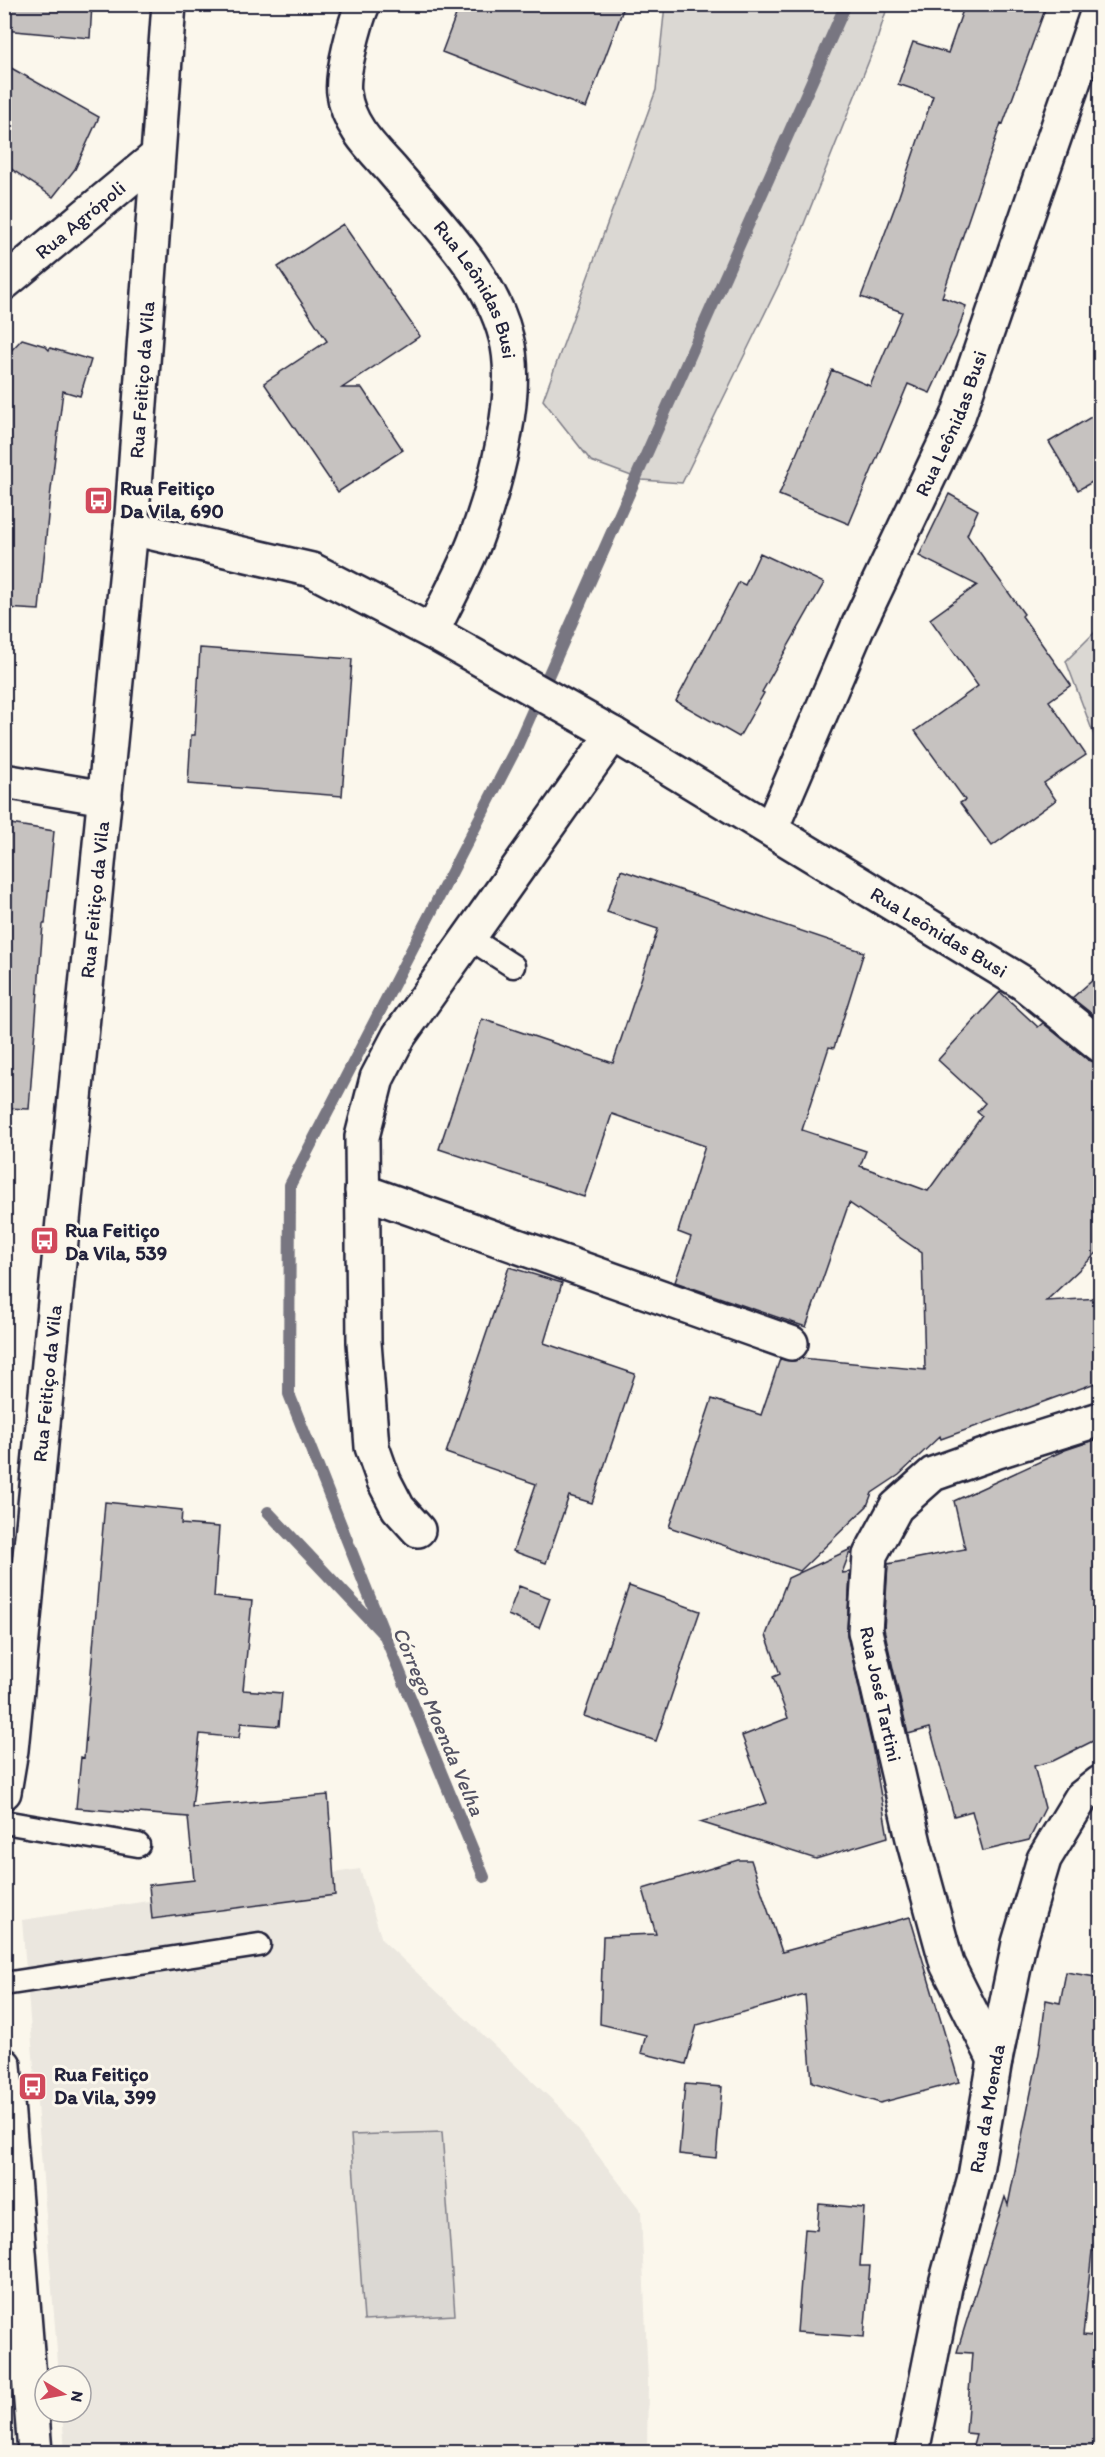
<svg xmlns="http://www.w3.org/2000/svg" width="1105" height="2457" font-family="Itim,sans-serif">
  <style>
    .built { fill: #ebe7df }
    .green { fill: #dbd8d3; stroke: #7e7d87; stroke-width: 1.5 }
    .lines { fill: none; stroke-linecap: round; stroke-linejoin: round }
    .stream { stroke: #787681; stroke-width: 12 }
    .building { fill: #c6c2c0; stroke: #22223b; stroke-width: 1.5 }
    .service-casing { stroke: #22223b; stroke-width: 27 }
    .minor-casing { stroke: #22223b; stroke-width: 38 }
    .tertiary-casing { stroke: #22223b; stroke-width: 38 }
    .service { stroke: #fbf7ec; stroke-width: 22 }
    .minor { stroke: #fbf7ec; stroke-width: 33 }
    .tertiary { stroke: #fbf7ec; stroke-width: 33 }
    .labels { text-anchor: middle; dominant-baseline: central; stroke-width: 6; stroke-linejoin: round; paint-order: stroke }
    .street-label { font-size: 20px; fill: #22223b; stroke: #fbf7ec }
    .poi-label { font-size: 20px; font-weight: bold; fill: #22223b; stroke: #fbf7ec; text-anchor: start }
    .water-label { font-size: 21px; font-style: italic; fill: #545364; stroke: #fbf7ec }
  </style>
  <rect width="100%" height="100%" fill="#fbf7ec"/>
  <filter id="ink" filterUnits="userSpaceOnUse"><feTurbulence type="fractalNoise" baseFrequency=".0167" numOctaves="2"/><feDisplacementMap in="SourceGraphic" scale="12" xChannelSelector="R" yChannelSelector="G"/><feConvolveMatrix kernelMatrix="1 2 1 2 8 2 1 2 1" color-interpolation-filters="sRGB"/></filter>
  <g filter="url(#ink)">
    <path class="built" d="M 360,1869 L 382,1940 L 562,2109 L 641,2211 L 648,2383 L 647,2452 L 65,2452 L 62,2412 L 81,2412 L 81,2376 L 59,2376 L 22,1920 Z"/>
    <path class="green" d="M 665,5 L 888,5 L 876,43 L 784,274 L 682,483 L 642,480 L 591,461 L 543,400 L 656,90 Z
      M 1100,627 L 1100,751 L 1066,661 Z
      M 442,2132 L 455,2315 L 364,2320 L 351,2135 Z"/>
    <g class="lines">
      <path class="stream" d="M 268,1512 L 385,1636 L 484,1877
        M 385,1636 L 289,1394 L 290,1185 L 517,746 L 846,4"/>
    </g>
    <path class="building" d="M 4,4 L 92,4 L 90,38 L 4,30 Z
      M 460,4 L 625,4 L 586,108 L 442,52 Z
      M 965,4 L 1047,4 L 1003,124 L 1001,123 L 942,297 L 966,306 L 956,337 L 930,393 L 908,384 L 849,524 L 779,495 L 832,370 L 870,386 L 902,312 L 861,297 L 899,196 L 933,96 L 898,84 L 913,42 L 948,53 Z
      M 4,64 L 99,117 L 75,169 L 53,197 L 4,164 Z
      M 343,224 L 420,336 L 342,388 L 362,388 L 403,450 L 338,492 L 264,383 L 327,341 L 278,267 Z
      M 22,339 L 45,346 L 49,350 L 50,348 L 91,360 L 80,396 L 63,391 L 49,506 L 39,610 L 4,608 L 4,358 Z
      M 1101,411 L 1101,477 L 1078,490 L 1049,442 Z
      M 949,494 L 978,510 L 967,535 L 1024,614 L 1022,616 L 1071,685 L 1049,701 L 1086,755 L 1044,783 L 1056,800 L 992,846 L 960,803 L 965,800 L 915,731 L 978,686 L 930,619 L 977,585 L 919,556 Z
      M 760,553 L 824,583 L 762,692 L 764,693 L 739,737 L 676,701 L 739,582 L 745,585 Z
      M 200,648 L 352,659 L 342,796 L 188,784 L 191,735 L 195,735 Z
      M 4,823 L 54,831 L 45,924 L 43,924 L 29,1109 L 4,1108 Z
      M 621,870 L 864,952 L 834,1048 L 829,1047 L 802,1130 L 866,1151 L 860,1166 L 928,1191 L 982,1116 L 977,1112 L 985,1103 L 938,1060 L 1000,992 L 1038,1027 L 1043,1023 L 1088,1060 L 1101,1063 L 1101,1249 L 1046,1301 L 1101,1298 L 1101,1381 L 941,1439 L 940,1436 L 899,1475 L 872,1493 L 867,1506 L 800,1571 L 669,1527 L 712,1399 L 761,1415 L 780,1359 L 794,1361 L 801,1358 L 925,1370 L 922,1253 L 849,1203 L 806,1327 L 675,1282 L 691,1237 L 678,1232 L 705,1146 L 612,1114 L 584,1197 L 439,1149 L 482,1019 L 613,1063 L 658,929 L 607,912 Z
      M 1101,973 L 1101,1021 L 1072,998 Z
      M 509,1267 L 562,1283 L 544,1343 L 635,1374 L 592,1503 L 569,1496 L 546,1563 L 513,1551 L 536,1484 L 446,1453 Z
      M 1101,1438 L 1101,1737 L 1053,1761 L 1034,1766 L 1045,1808 L 1029,1840 L 983,1851 L 972,1811 L 954,1816 L 930,1728 L 908,1734 L 884,1629 L 888,1564 L 965,1549 L 954,1501 L 1065,1450 Z
      M 105,1502 L 182,1510 L 181,1524 L 219,1527 L 214,1597 L 252,1601 L 243,1690 L 282,1693 L 279,1726 L 241,1723 L 239,1738 L 200,1734 L 192,1807 L 328,1795 L 335,1895 L 152,1919 L 149,1885 L 194,1880 L 188,1817 L 76,1808 L 81,1757 L 84,1758 Z
      M 851,1549 L 842,1573 L 850,1572 L 847,1635 L 872,1745 L 888,1837 L 816,1859 L 700,1822 L 767,1803 L 742,1736 L 788,1718 L 773,1677 L 780,1674 L 766,1635 L 788,1578 Z
      M 519,1586 L 550,1598 L 539,1628 L 508,1615 Z
      M 629,1586 L 700,1611 L 656,1741 L 584,1716 Z
      M 738,1860 L 751,1860 L 782,1952 L 910,1917 L 959,2082 L 880,2103 L 812,2082 L 805,1995 L 697,2025 L 686,2064 L 641,2053 L 646,2035 L 600,2024 L 603,1936 L 656,1934 L 643,1889 Z
      M 1066,1972 L 1101,1978 L 1101,2251 L 1092,2251 L 1083,2335 L 1101,2337 L 1101,2386 L 1092,2452 L 971,2452 L 976,2434 L 966,2433 L 972,2353 L 957,2352 L 1005,2197 L 1008,2205 L 1039,2053 L 1046,2000 L 1060,2003 Z
      M 685,2084 L 722,2087 L 716,2158 L 679,2154 Z
      M 819,2204 L 864,2208 L 860,2266 L 870,2266 L 864,2337 L 797,2332 L 805,2229 L 817,2230 Z"/>
    <g class="lines">
      <defs>
        <path id="service" d="M 468,937 L 513,966
          M 4,1822 L 138,1845
          M 4,1984 L 259,1945"/>
        <g id="minor">
          <path id="s1" d="M 363,4 C 355,22 341,75 344,93 C 348,125 371,147 391,169 C 432,218 490,273 506,337 C 521,392 495,488 475,541 C 463,572 446,602 432,632"/>
          <path id="s2" d="M 4,283 L 157,156"/>
          <path id="s3" d="M 131,528 L 312,570 L 432,632 L 613,734 L 1023,983 L 1100,1045"/>
          <path d="M 4,781 L 105,798"/>
          <path id="s4" d="M 771,829 L 859,624 L 958,416 L 1100,5"/>
          <path d="M 362,1191 L 791,1343"/>
          <path d="M 418,1530 L 398,1508 L 384,1481 L 372,1447 L 364,1342 L 362,1137 L 377,1078 L 399,1036 L 613,734"/>
          <path d="M 995,2060 L 947,1964 L 914,1843 L 865,1631 L 870,1555 L 896,1507 L 933,1474 L 998,1451 L 1100,1419"/>
          <path id="s5" d="M 912,2452 L 945,2287 L 975,2177 L 995,2060 L 1019,1943 L 1044,1859 L 1081,1798 L 1100,1783"/>
        </g>
        <g id="tertiary">
          <path id="s6" d="M 4,1792 L 11,1750 L 131,528 L 169,4"/>
          <path d="M 4,2065 L 35,2452"/>
        </g>
      </defs>
      <use href="#service" class="service-casing"/>
      <use href="#minor" class="minor-casing"/>
      <use href="#tertiary" class="tertiary-casing"/>
      <use href="#service" class="service"/>
      <use href="#minor" class="minor"/>
      <use href="#tertiary" class="tertiary"/>
    </g>
  </g>
  <defs>
    <symbol id="bus-square" viewBox="-11 -11 22 22"><rect x="-9" y="-9" width="18" height="18" rx="4" fill="#d1495b" stroke="#fbf7ec"/><path d="M-5-6H5V4H4V6H2V4H-2V6H-4V4H-5ZM-3.5-4V0h7V-4ZM-3.5 1.2v1.5H-2V1.2ZM2 1.2v1.5H3.5V1.2Z" fill="#fff"/></symbol>
  </defs>
  <g fill-rule="evenodd">
    <use href="#bus-square" x="82" y="484" width="33" height="33"/>
    <use href="#bus-square" x="28" y="1224" width="33" height="33"/>
    <use href="#bus-square" x="16" y="2070" width="33" height="33"/>
  </g>
  <g class="labels">
    <g class="street-label">
      <text stroke="none"><textPath href="#s2" startOffset="99">Rua Agrópoli</textPath></text>
      <text stroke="none"><textPath href="#s1" startOffset="332">Rua Leônidas Busi</textPath></text>
      <text stroke="none"><textPath href="#s6" startOffset="1419">Rua Feitiço da Vila</textPath></text>
      <text stroke="none"><textPath href="#s4" startOffset="444">Rua Leônidas Busi</textPath></text>
      <text stroke="none"><textPath href="#s6" startOffset="897">Rua Feitiço da Vila</textPath></text>
      <text stroke="none"><textPath href="#s3" startOffset="910">Rua Leônidas Busi</textPath></text>
      <text stroke="none"><textPath href="#s6" startOffset="411">Rua Feitiço da Vila</textPath></text>
      <text transform="translate(881 1694) rotate(78)">Rua José Tartini</text>
      <text stroke="none"><textPath href="#s5" startOffset="352">Rua da Moenda</textPath></text>
    </g>
    <g class="poi-label">
      <text x="120" y="488">Rua Feitiço<tspan x="120" dy="23">Da Vila, 690</tspan></text>
      <text x="65" y="1230">Rua Feitiço<tspan x="65" dy="23">Da Vila, 539</tspan></text>
      <text x="54" y="2074">Rua Feitiço<tspan x="54" dy="23">Da Vila, 399</tspan></text>
    </g>
    <g class="water-label">
      <text transform="translate(439 1721) rotate(67)">Córrego Moenda Velha</text>
    </g>
  </g>
  <rect width="1105" height="2457" fill="none" stroke="#fbf7ec" stroke-width="24"/>
  <rect x="12" y="12" width="1081" height="2433" fill="none" stroke="#22223b" stroke-width="2" filter="url(#ink)"/>
  <g transform="translate(63 2394) rotate(100)"><circle r="28" fill="#fbf7ec" stroke="#a4a2a5" stroke-width="1.5"/>
  <path d="M0-4.5L10 22L0 15L-10 22Z" fill="#d1495b"/>
  <text y="-9" font-size="16" font-weight="bold" text-anchor="middle" fill="#22223b">N</text>
  </g>
</svg>
